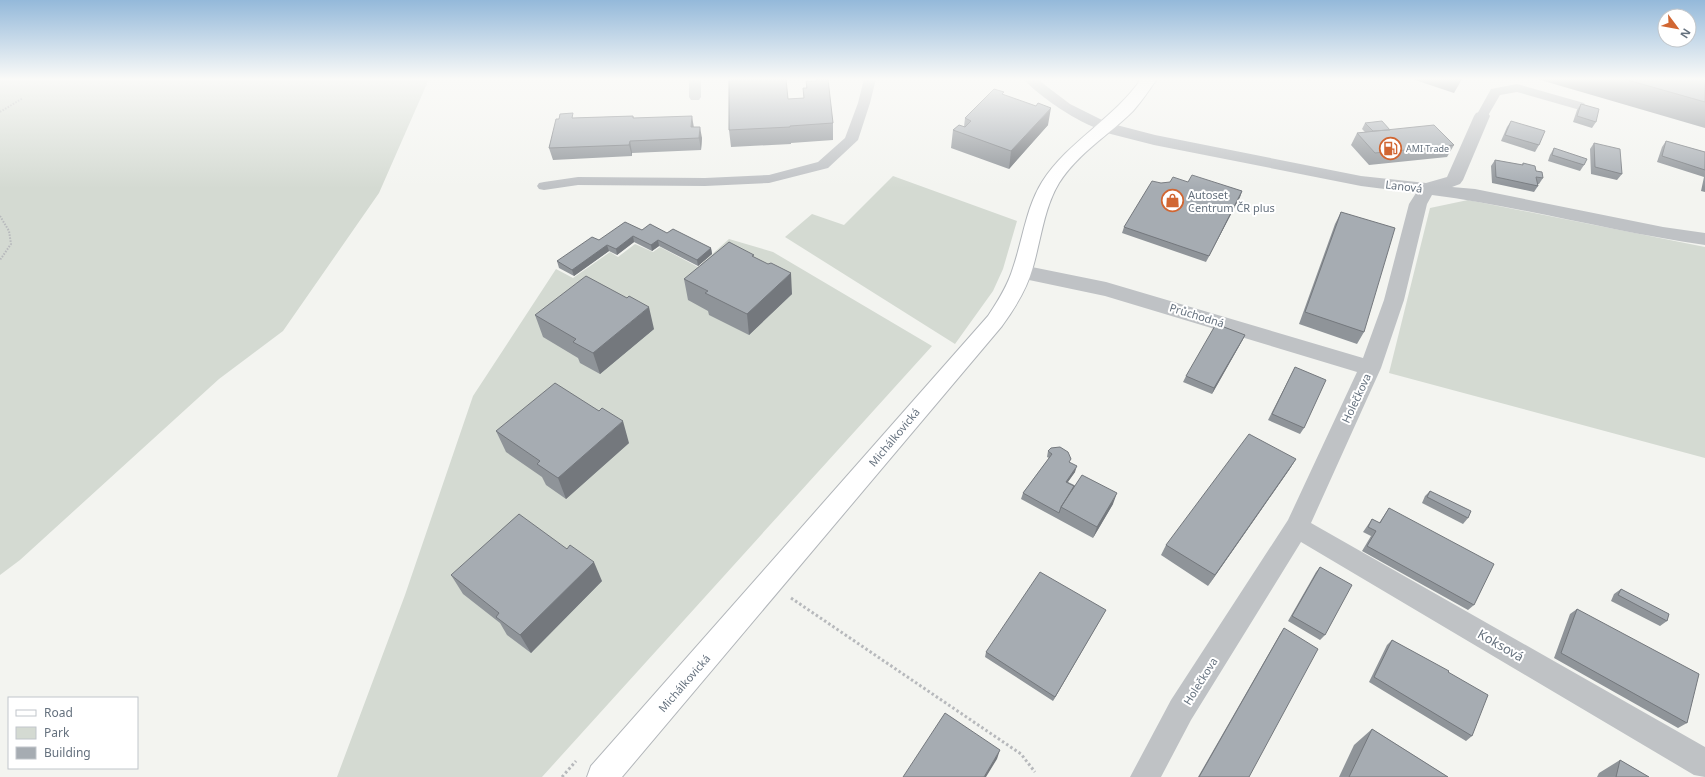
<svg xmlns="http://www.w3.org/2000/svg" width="1705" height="777" font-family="'Noto Sans',sans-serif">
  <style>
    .green { fill: #d4dad2 }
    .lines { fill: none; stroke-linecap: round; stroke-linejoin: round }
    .secondary-casing { stroke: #b2b6ba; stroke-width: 2 }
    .path-far1 { stroke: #b7b9bc; stroke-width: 2; stroke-dasharray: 1.5 1.5; stroke-linecap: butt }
    .path { stroke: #b7b9bc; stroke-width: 3; stroke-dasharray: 2.5 2.5; stroke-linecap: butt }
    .lane { fill: #bfc2c5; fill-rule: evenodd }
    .street { fill: #bfc2c5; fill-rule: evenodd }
    .secondary { fill: #fff; fill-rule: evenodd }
    .wall { fill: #8f9499 }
    .shaded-wall { fill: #74787d }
    .building { fill: #a6acb2; stroke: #74787d }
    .labels { text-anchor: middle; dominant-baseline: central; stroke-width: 4; stroke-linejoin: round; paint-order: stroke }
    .far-poi-label { font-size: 9px; fill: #65717e; stroke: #fff; text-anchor: start }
    .street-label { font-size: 11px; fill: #65717e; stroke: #fff }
    .poi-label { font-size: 11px; fill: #65717e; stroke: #fff; text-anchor: start }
    .near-street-label { font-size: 13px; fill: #65717e; stroke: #fff }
  </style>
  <rect width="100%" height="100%" fill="#f3f4f0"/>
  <path class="green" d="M 0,79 L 429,79 L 379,193 L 283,331 L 219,379 L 20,560 L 0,575 Z
    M 893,176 L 1017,221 L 1003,269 L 993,291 L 955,344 L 785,237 L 812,214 L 844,225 Z
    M 1468,200 L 1705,247 L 1705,458 L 1389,373 L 1430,208 Z
    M 729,239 L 773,252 L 932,346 L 542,777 L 337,777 L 405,595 L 473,396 L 556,269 L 573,278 L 610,252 L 618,257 L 635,244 L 653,252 L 660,247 L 698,267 Z"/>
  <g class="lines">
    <defs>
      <path id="secondary" d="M 1141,79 L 1157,79 C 1149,90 1142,101 1133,111 C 1109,135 1078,153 1059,183 C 1044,208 1041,239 1033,267 C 1027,289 1015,308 1002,326 L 622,777 L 587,777 L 591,766 L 988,316 C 998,301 1008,285 1013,268 C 1023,239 1026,208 1042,182 C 1068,141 1114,119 1141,79 Z"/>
    </defs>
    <use href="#secondary" class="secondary-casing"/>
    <path class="path-far1" d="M 0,112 L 23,98
      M 0,216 L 9,231 L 11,244 L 0,260"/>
    <path class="path" d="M 791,598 L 1021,754 L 1035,772
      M 562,777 L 576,761"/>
    <path class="lane" d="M 689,79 L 701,79 L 701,97 L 699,100 L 691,100 L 689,97 Z
      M 864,79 L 876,79 L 870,103 L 858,140 L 828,168 L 769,183 L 705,186 L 578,185 L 544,190 L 539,189 L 537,186 L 539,183 L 544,182 L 578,177 L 705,178 L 769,175 L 818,162 L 845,138 L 858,103 Z
      M 1024,79 L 1037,79 L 1070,104 L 1110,124 L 1111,127 L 1110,130 C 1093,134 1035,94 1024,79 Z
      M 1517,84 L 1584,103 L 1586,106 L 1584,109 L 1580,110 L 1517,92 L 1500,95 L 1486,119 L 1478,119 L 1476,116 L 1491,89 Z"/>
    <path class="street" d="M 1482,111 L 1488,113 L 1490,116 L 1463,180 L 1460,184 L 1452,187 L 1475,189 L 1663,227 L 1705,233 L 1705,245 C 1613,232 1524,207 1432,195 L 1427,204 L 1404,300 L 1381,368 L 1311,523 L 1705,747 L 1705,777 L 1694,775 L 1301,542 L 1191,720 L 1161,777 L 1130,777 L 1171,700 L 1288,520 L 1357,372 L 1105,296 L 1015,277 L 1012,272 L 1015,267 L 1022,265 L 1106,282 L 1363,358 L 1384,300 L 1409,204 L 1416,193 L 1361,186 L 1154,145 L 1099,131 L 1097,127 L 1099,123 L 1105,122 L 1155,135 L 1361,176 L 1426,183 L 1447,177 L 1474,116 L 1476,113 Z"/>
    <use href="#secondary" class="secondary"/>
  </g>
  <path class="wall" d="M 1304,79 L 1311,79 L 1309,81 Z
    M 1412,79 L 1462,79 L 1454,93 Z
    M 1537,79 L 1700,79 L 1705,80 L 1705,128 Z
    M 806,81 L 833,123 L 833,140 L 791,143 L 791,144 L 731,147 L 729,130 L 788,99 L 804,98 L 803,88 L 806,88 Z
    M 1004,95 L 1048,125 L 1009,169 L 951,148 L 953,130 L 964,127 L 965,118 Z
    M 1581,104 L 1596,122 L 1592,128 L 1573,122 L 1577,110 Z
    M 633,116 L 634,118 L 694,127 L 702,138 L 701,150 L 632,153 L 632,156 L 553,160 L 549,148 L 574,118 Z
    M 1511,121 L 1539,145 L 1535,152 L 1501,141 L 1507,127 Z
    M 1365,123 L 1390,130 L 1454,145 L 1447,157 L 1369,165 L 1351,145 L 1357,133 L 1365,132 L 1362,129 Z
    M 1666,141 L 1705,152 L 1705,192 L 1701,191 L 1704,177 L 1657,162 L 1662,147 Z
    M 1594,143 L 1622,174 L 1617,180 L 1591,174 L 1590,149 Z
    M 1554,148 L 1584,165 L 1580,171 L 1548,161 L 1550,155 Z
    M 1495,160 L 1522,165 L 1523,163 L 1536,171 L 1543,178 L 1539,184 L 1538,184 L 1538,186 L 1534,192 L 1492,183 L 1491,166 Z
    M 1188,182 L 1242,191 L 1240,197 L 1206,262 L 1122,233 L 1124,227 L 1161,183 Z
    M 1341,212 L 1364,332 L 1357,344 L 1299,324 L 1335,224 Z
    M 642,230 L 667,233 L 711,248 L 712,254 L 698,266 L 659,246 L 652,251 L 634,242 L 617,255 L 609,251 L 574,276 L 559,268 L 557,261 L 599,240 Z
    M 754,257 L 792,294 L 749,335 L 709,315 L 708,311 L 688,300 L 684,279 Z
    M 535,315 L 654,329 L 600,374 L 580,363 L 578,358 L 543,337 Z
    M 1245,335 L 1242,341 L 1212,394 L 1183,382 L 1186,376 Z
    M 1295,367 L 1304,428 L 1300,434 L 1268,420 Z
    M 496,431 L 629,443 L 566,499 L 546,485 L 542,477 L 506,452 Z
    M 1048,451 L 1070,463 L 1075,472 L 1068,482 L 1113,504 L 1093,538 L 1021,499 L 1023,493 L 1049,458 L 1047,457 Z
    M 1296,459 L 1289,470 L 1208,586 L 1161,555 L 1166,545 Z
    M 1430,491 L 1468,518 L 1463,524 L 1422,503 L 1425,496 Z
    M 1389,508 L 1474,605 L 1468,610 L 1362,551 L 1371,536 L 1363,532 L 1372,519 L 1379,523 Z
    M 1320,567 L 1325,635 L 1320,640 L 1288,621 L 1316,572 Z
    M 451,575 L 602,581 L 531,653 L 507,635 L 500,623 L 463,594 Z
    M 1621,589 L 1667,621 L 1660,626 L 1611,601 L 1614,594 Z
    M 1577,609 L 1687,723 L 1678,728 L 1554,658 L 1570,614 Z
    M 1103,615 L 1053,701 L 985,657 L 986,652 Z
    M 1284,628 L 1249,777 L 1198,777 L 1280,634 Z
    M 1392,640 L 1448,672 L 1472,736 L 1466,741 L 1369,682 L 1387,645 Z
    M 1372,729 L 1448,777 L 1339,777 L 1354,745 Z
    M 1620,760 L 1649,777 L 1597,777 L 1599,773 Z"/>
  <path class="shaded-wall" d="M 1051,108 L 1048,125 L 1009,169 L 1011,151 Z
    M 692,116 L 694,128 L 691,127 Z
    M 700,127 L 702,138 L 701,150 L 699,138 Z
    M 630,141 L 632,153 L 632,156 L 629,145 Z
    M 1242,191 L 1240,197 L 1206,262 L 1209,256 Z
    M 633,236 L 634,242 L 617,255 L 616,249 Z
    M 658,240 L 659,246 L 652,251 L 651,245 Z
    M 607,245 L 609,251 L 574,276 L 572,270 Z
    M 711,248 L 712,254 L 698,266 L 697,260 Z
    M 791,273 L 792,294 L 749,335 L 747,314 Z
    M 649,307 L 654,329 L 600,374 L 593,353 Z
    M 1245,335 L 1242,341 L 1212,394 L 1214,388 Z
    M 623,421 L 629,443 L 566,499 L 558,478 Z
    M 1296,459 L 1289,470 L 1208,586 L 1215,575 Z
    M 1077,466 L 1075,472 L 1064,487 L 1066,482 Z
    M 1117,493 L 1113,504 L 1093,538 L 1097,527 Z
    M 594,562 L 602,581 L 531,653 L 520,635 Z
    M 1106,610 L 1103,615 L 1053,701 L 1055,697 Z
    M 1000,750 L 997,759 L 986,777 L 984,777 Z"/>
  <path class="building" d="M 729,79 L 786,79 L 788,99 L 804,98 L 803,88 L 807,88 L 806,81 L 817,81 L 816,79 L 828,79 L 833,123 L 790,126 L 790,127 L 729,130 Z
    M 1454,79 L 1461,79 L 1460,81 Z
    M 1624,79 L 1700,79 L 1705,80 L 1705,102 Z
    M 994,89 L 1004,92 L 1002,94 L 1036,106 L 1038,103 L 1051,108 L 1011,151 L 953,130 L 959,125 L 965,127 L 971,121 L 965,118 Z
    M 1581,104 L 1599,109 L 1596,122 L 1577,116 Z
    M 573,113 L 572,118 L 633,116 L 633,118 L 692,116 L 691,127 L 700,127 L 699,138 L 630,141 L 629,145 L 549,148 L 556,119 L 559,119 L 560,114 Z
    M 1382,121 L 1390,130 L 1373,131 L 1365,123 Z
    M 1511,121 L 1545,131 L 1539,145 L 1505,135 Z
    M 1434,125 L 1454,145 L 1375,153 L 1357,133 Z
    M 1666,141 L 1705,152 L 1705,170 L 1662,156 Z
    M 1594,143 L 1620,149 L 1622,174 L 1595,167 Z
    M 1554,148 L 1587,159 L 1584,165 L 1552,155 Z
    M 1495,160 L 1523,165 L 1523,163 L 1535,166 L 1536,171 L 1542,172 L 1543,178 L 1536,177 L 1538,186 L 1496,177 Z
    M 1192,175 L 1242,191 L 1209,256 L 1124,227 L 1152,181 L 1161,183 L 1170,182 L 1173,177 L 1188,182 Z
    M 1341,212 L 1395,228 L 1364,332 L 1305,312 Z
    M 625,222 L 642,230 L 650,224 L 667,233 L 673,229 L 711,248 L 697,260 L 658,240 L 651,245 L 633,236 L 616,249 L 607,245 L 572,270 L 557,261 L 592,237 L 599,240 Z
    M 729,242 L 754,255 L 752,256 L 768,264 L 771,263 L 791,273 L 747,314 L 705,293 L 708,291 L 684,279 Z
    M 586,276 L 627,298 L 629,296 L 649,307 L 593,353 L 573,342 L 576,339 L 535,315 Z
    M 1216,324 L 1245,335 L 1214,388 L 1186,376 Z
    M 1295,367 L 1326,380 L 1304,428 L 1272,414 Z
    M 555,383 L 599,411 L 602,408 L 623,421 L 558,478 L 537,464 L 540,461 L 496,431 Z
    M 1249,434 L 1296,459 L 1215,575 L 1166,545 Z
    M 1060,447 L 1068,452 L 1071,459 L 1069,462 L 1077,466 L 1066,482 L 1074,486 L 1061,507 L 1059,513 L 1023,493 L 1052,454 L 1048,451 L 1051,448 Z
    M 1082,475 L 1117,493 L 1097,527 L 1061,507 Z
    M 1430,491 L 1471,511 L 1468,518 L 1427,497 Z
    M 1389,508 L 1494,564 L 1474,605 L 1367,546 L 1376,531 L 1368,527 L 1372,519 L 1380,523 Z
    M 519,514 L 567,549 L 570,545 L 594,562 L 520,635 L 496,617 L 499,613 L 451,575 Z
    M 1320,567 L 1352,585 L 1325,635 L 1292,616 Z
    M 1040,572 L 1106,610 L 1055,697 L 986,652 Z
    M 1621,589 L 1669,614 L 1667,621 L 1618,595 Z
    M 1577,609 L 1699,674 L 1687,723 L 1561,653 Z
    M 1284,628 L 1318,649 L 1249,777 L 1199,777 Z
    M 1392,640 L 1449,671 L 1448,672 L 1488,695 L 1472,736 L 1374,677 Z
    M 945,713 L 1000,750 L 984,777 L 903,777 Z
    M 1372,729 L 1448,777 L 1349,777 Z
    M 1620,760 L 1649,777 L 1616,777 Z"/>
  <linearGradient id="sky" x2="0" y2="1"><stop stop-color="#94b9da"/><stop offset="0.42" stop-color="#fafaf8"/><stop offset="1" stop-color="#fafaf8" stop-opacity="0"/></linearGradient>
  <rect width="1705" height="188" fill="url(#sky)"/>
  <defs>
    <symbol id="fuel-ring" viewBox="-11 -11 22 22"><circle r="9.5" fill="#fff" stroke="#d16632" stroke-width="1.5"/><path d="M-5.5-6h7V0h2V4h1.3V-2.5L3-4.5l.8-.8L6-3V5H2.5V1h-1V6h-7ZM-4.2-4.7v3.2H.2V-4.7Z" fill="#d16632"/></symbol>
    <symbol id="shop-ring" viewBox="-11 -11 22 22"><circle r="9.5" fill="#fff" stroke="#d16632" stroke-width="1.5"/><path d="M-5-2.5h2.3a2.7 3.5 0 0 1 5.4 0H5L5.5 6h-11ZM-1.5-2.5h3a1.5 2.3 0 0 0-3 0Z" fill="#d16632"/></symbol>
  </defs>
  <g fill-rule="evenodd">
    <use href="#fuel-ring" x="1378" y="136" width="25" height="25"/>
    <use href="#shop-ring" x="1160" y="188" width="25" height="25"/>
  </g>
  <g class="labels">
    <g class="far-poi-label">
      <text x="1406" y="148">AMI Trade</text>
    </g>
    <g class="street-label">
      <text transform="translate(1404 186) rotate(7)">Lanová</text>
      <text transform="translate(1197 315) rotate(17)">Průchodná</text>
      <text transform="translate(1356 398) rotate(-65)">Holečkova</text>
      <text transform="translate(894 437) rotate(-50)">Michálkovická</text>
      <text transform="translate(1200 681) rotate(-58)">Holečkova</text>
      <text transform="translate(684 683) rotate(-49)">Michálkovická</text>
    </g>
    <g class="poi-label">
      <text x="1188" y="194">Autoset<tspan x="1188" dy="13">Centrum ČR plus</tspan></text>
    </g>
    <g class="near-street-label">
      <text transform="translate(1501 645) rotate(30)">Koksová</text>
    </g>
  </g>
  <rect x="8" y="697" width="130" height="72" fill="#ffffff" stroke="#c1c6cb"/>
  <rect x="16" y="710" width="20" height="6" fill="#ffffff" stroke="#c1c6cb"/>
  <text x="44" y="717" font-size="12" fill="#65717e">Road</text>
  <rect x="16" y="727" width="20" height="12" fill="#d4dad2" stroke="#c1c6cb"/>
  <text x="44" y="737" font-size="12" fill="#65717e">Park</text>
  <rect x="16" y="747" width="20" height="12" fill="#a6acb2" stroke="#c1c6cb"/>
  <text x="44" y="757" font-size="12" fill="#65717e">Building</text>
  <g transform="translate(1677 28) rotate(122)"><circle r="19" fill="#ffffff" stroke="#c1c6cb"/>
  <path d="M0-3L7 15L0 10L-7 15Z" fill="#d16632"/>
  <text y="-6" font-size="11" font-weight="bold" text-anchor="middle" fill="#65717e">N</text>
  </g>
</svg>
